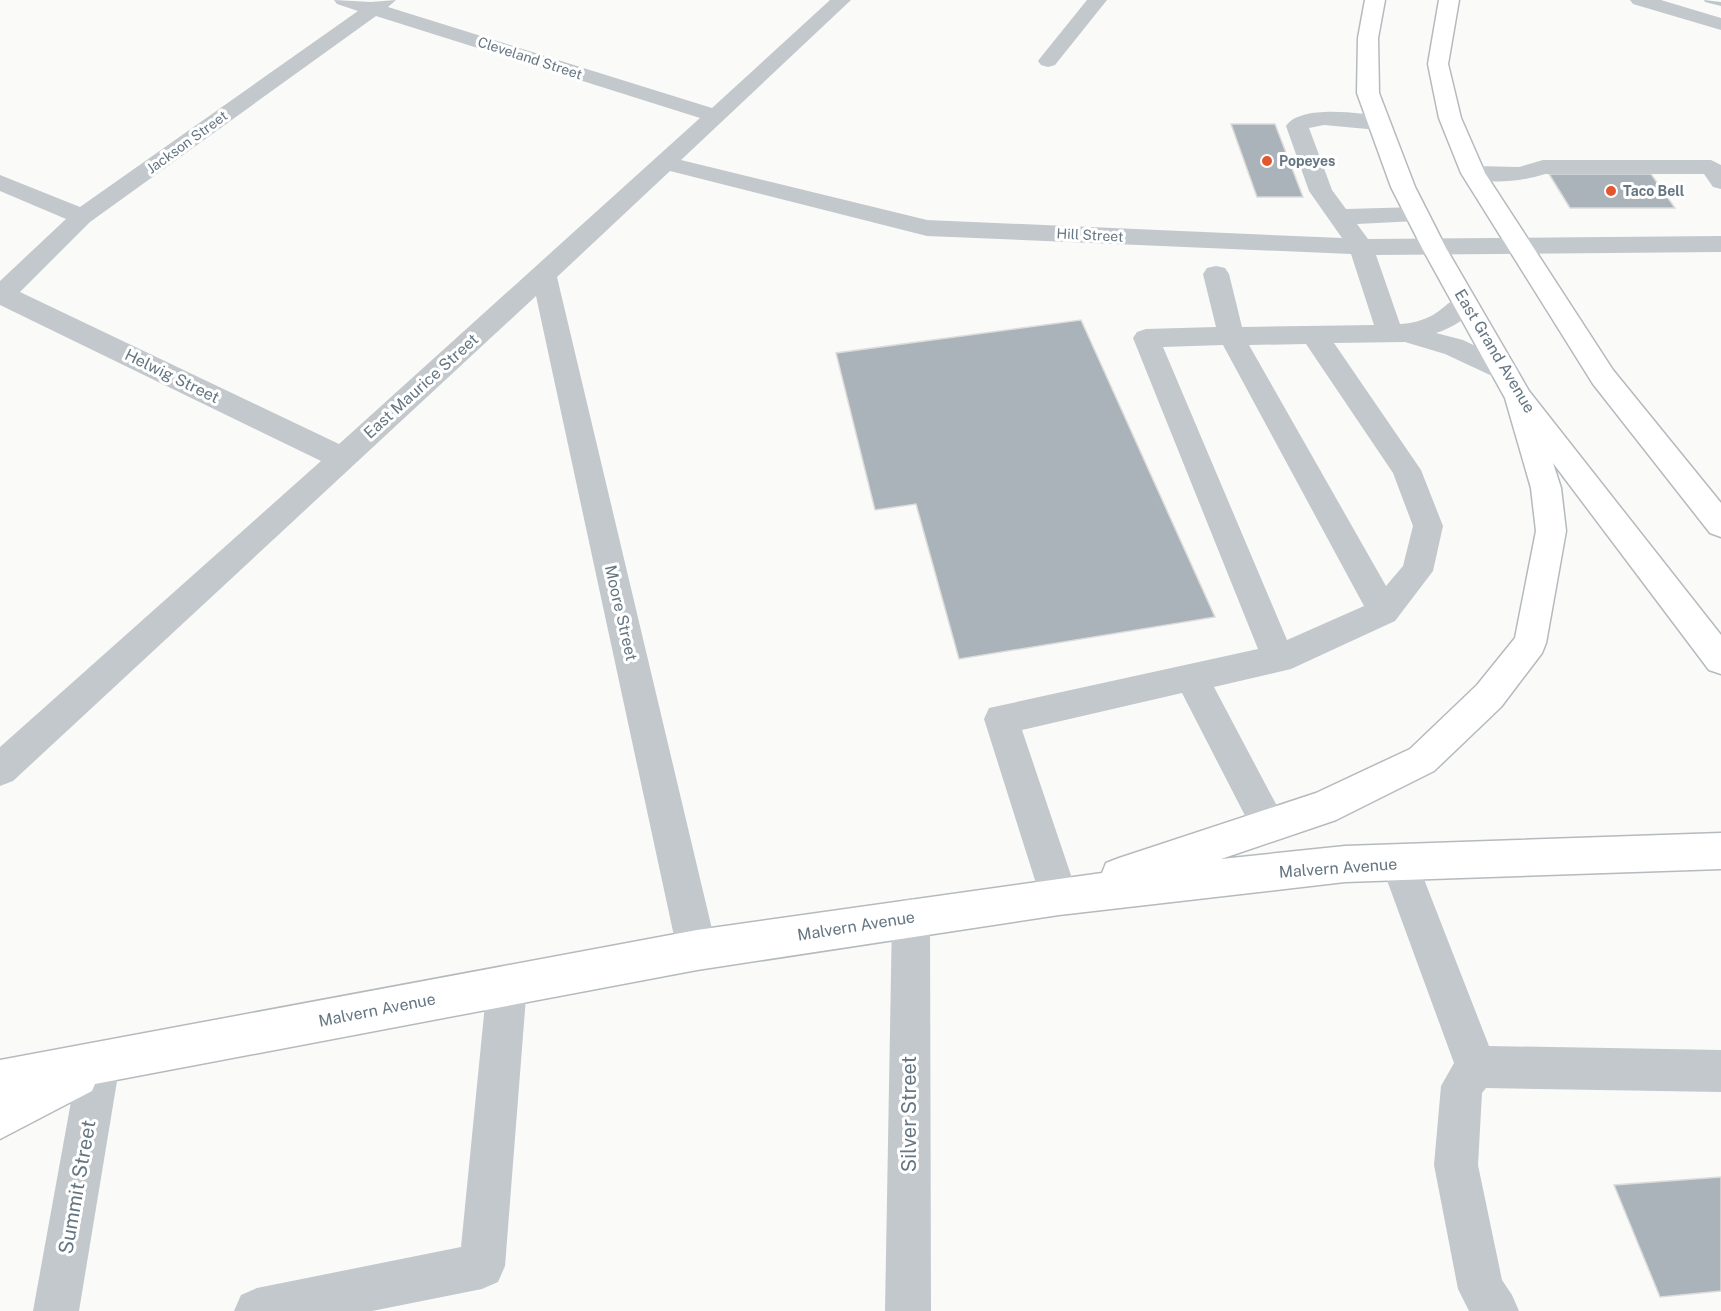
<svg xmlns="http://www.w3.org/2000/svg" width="1721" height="1311" font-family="'Public Sans',sans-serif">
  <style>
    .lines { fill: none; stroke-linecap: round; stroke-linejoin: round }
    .stream { fill: #bbc7cb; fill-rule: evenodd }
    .building { fill: #aab3b9; stroke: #dcdcda; stroke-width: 1.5 }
    .major-casing { stroke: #b5babe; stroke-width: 3 }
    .minor { fill: #c3c8cc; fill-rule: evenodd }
    .major { fill: #fff; fill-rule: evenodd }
    .poi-dot { fill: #e4572e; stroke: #fff; stroke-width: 2 }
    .labels { text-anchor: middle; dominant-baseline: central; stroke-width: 6; stroke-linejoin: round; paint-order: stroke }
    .far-street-label { font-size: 14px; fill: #657683; stroke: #fff }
    .far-poi-label { font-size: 14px; font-weight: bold; fill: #657683; stroke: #fff; text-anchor: start }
    .street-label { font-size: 16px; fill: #657683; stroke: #fff }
    .near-street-label { font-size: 20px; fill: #657683; stroke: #fff }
  </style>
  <rect width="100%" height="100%" fill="#fafaf8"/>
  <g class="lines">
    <path class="stream" d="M 1704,0 L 1721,2 L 1721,6 L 1705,2 Z"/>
  </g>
  <path class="building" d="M 1231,124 L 1275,124 L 1303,197 L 1257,197 Z
    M 1549,174 L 1651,174 L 1675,208 L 1570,208 Z
    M 1081,320 L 1215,617 L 959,659 L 916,504 L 875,510 L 836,353 Z
    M 1721,1177 L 1721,1291 L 1660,1297 L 1614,1185 Z"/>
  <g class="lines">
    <defs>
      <path id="major" d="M 1365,0 L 1385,0 L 1378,38 L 1379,93 L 1415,187 L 1446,248 L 1529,391 L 1721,635 L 1721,674 L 1709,670 L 1553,463 L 1561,488 L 1566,531 L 1546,643 L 1542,653 L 1501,707 L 1434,771 L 1336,820 L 1221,859 L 1345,846 L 1721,833 L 1721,869 L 1345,882 L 1059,915 L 697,970 L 95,1084 L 92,1091 L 0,1139 L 0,1060 L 697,930 L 1102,873 L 1106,863 L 1119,858 L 1316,793 L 1410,749 L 1477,685 L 1515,638 L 1536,531 L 1531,488 L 1505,398 L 1422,248 L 1391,187 L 1357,93 L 1358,38 Z
        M 1439,0 L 1459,0 L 1448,64 L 1461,118 L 1485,173 L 1613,370 L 1721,503 L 1721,537 L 1710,533 L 1593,384 L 1461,173 L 1439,118 L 1428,64 Z"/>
    </defs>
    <use href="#major" class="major-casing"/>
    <path class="minor" d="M 334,0 L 371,2 L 396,0 L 388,7 L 712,108 L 830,0 L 851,0 L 681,160 L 927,220 L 1342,238 L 1309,191 L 1286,126 C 1301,104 1363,113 1386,118 L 1389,123 L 1386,128 L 1378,130 L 1324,125 L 1309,128 L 1332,190 L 1346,209 L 1417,207 L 1425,209 L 1429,214 L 1425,219 L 1417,221 L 1357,224 L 1368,239 L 1721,236 L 1721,252 L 1376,255 L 1400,324 C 1410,324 1424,320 1433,315 C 1448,306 1455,292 1474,297 L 1478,303 C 1469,318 1452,328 1436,333 L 1463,340 L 1515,365 L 1519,372 L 1515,379 L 1505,382 L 1445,354 L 1405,342 L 1334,343 L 1421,470 L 1443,526 L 1433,571 L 1395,621 L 1291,669 L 1214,687 L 1287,825 L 1282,837 L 1269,842 L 1256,837 L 1182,693 L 1022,730 L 1078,896 L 1072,909 L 1059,915 L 1046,909 L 1040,896 L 984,719 L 989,708 L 1258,649 L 1133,338 L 1137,332 L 1146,329 L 1216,327 L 1203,274 L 1207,268 L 1216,266 L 1225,268 L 1229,274 L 1242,327 L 1374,325 L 1351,254 L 927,236 L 670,171 L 557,277 L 717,950 L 711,964 L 697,970 L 683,964 L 677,950 L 536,296 L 13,781 L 0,786 L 0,747 L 321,461 L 0,305 L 0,281 L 66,219 L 0,191 L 0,175 L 80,207 L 358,11 L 337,4 ZM 376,16 L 700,118 L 339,444 L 20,292 L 90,222 ZM 1306,344 L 1393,473 L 1413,526 L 1403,566 L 1386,586 L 1249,345 ZM 1223,345 L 1364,606 L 1287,640 L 1163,347 Z
      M 1087,0 L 1107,0 L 1055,65 L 1048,67 L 1041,65 L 1038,61 L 1041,57 Z
      M 1630,0 L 1661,0 L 1721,18 L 1721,30 L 1633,4 Z
      M 1543,160 L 1711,160 L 1721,165 L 1721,189 L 1713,187 L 1704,174 L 1545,174 C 1520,182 1491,184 1465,178 L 1461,173 L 1465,168 L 1473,166 L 1519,167 Z
      M 1400,846 L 1413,851 L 1489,1046 L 1721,1050 L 1721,1092 L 1486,1088 L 1482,1093 L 1478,1165 L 1502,1280 L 1512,1295 L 1519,1311 L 1469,1311 L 1458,1289 L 1434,1165 L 1441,1086 L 1454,1063 L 1381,864 L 1387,851 Z
      M 911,898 L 925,903 L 930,917 L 931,1311 L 885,1311 L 892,917 L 897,903 Z
      M 507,964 L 521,970 L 527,984 L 505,1266 L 498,1282 L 482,1289 L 372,1311 L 234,1311 L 241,1295 L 257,1288 L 461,1247 L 487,984 L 493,970 Z
      M 99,1042 L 114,1048 L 120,1063 L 79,1311 L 33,1311 L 78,1063 L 84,1048 Z"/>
    <use href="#major" class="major"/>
  </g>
  <g class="poi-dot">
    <circle cx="1267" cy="161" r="6"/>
    <circle cx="1611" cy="191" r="6"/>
  </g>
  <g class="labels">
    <g class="far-street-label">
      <text transform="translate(530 58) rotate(18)">Cleveland Street</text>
      <text transform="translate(187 142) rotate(-36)">Jackson Street</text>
      <text transform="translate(1090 235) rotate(3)">Hill Street</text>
    </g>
    <g class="far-poi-label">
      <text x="1279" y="161">Popeyes</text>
      <text x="1623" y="191">Taco Bell</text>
    </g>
    <g class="street-label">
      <text transform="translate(1495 351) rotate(59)">East Grand Avenue</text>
      <text transform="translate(172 376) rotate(26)">Helwig Street</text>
      <text transform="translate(421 386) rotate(-42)">East Maurice Street</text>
      <text transform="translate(621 613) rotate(77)">Moore Street</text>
      <text transform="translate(1338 868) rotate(-4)">Malvern Avenue</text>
      <text transform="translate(856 926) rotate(-9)">Malvern Avenue</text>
      <text transform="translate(377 1010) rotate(-11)">Malvern Avenue</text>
    </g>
    <g class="near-street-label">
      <text transform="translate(909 1114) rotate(-90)">Silver Street</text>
      <text transform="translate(77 1187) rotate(-80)">Summit Street</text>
    </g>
  </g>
</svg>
